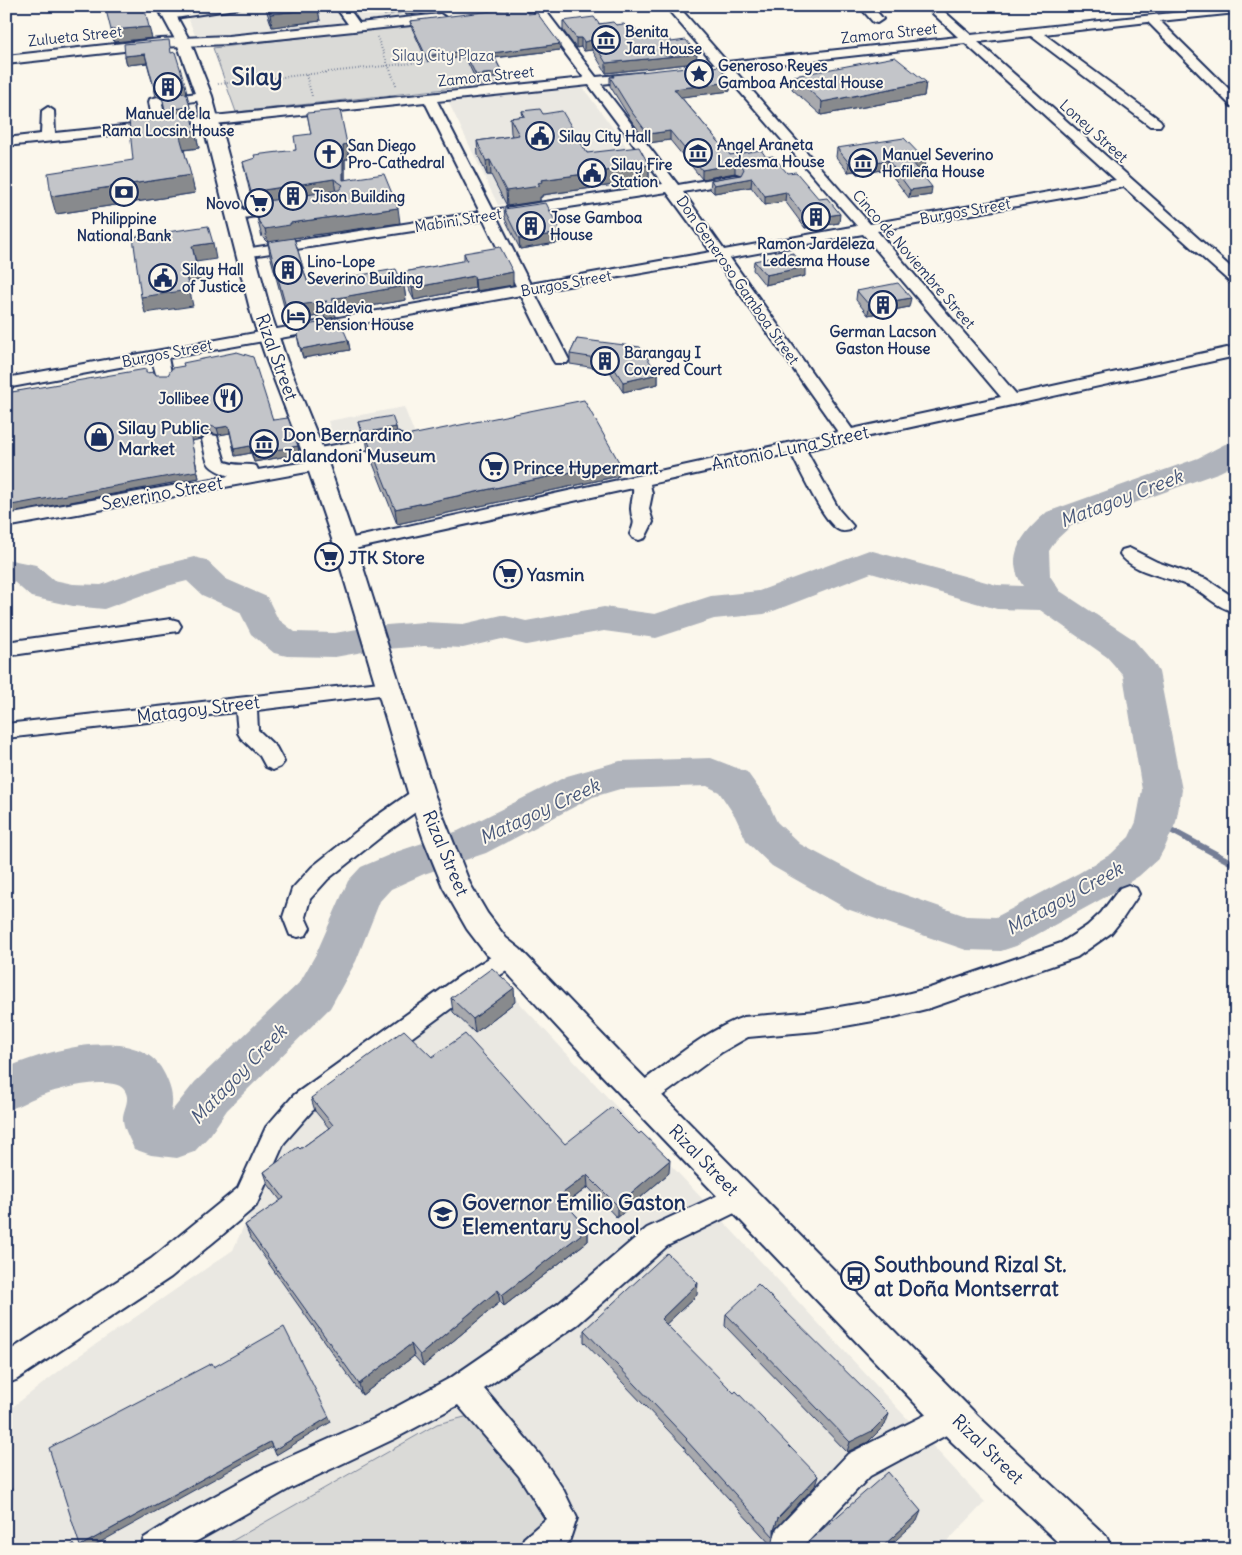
<svg xmlns="http://www.w3.org/2000/svg" width="1242" height="1555" font-family="Delius,sans-serif">
  <style>
    .built { fill: #eae8e2 }
    .green { fill: #dadad7; stroke: #7a849a }
    .lines { fill: none; stroke-linecap: round; stroke-linejoin: round }
    .stream { stroke: #747e96; stroke-width: 6 }
    .river { fill: #afb3bb; fill-rule: evenodd }
    .minor-casing { stroke: #1b2f5e; stroke-width: 4 }
    .major-casing { stroke: #1b2f5e; stroke-width: 4 }
    .path { stroke: #1b2f5e; stroke-width: 2; stroke-dasharray: 0.5 2.5; stroke-linecap: butt }
    .minor { fill: #fbf7ec; fill-rule: evenodd }
    .major { fill: #fbf7ec; fill-rule: evenodd }
    .wall { fill: #a8a9ad; stroke: #1b2f5e }
    .shaded-wall { fill: #888a8d; stroke: #1b2f5e }
    .building { fill: #c3c5c9; stroke: #1b2f5e }
    .labels { text-anchor: middle; dominant-baseline: central; stroke-width: 4; stroke-linejoin: round; paint-order: stroke }
    .far-poi-label { font-size: 15px; font-weight: bold; fill: #1b2f5e; stroke: #fbf7ec; text-anchor: start }
    .far-street-label { font-size: 15px; fill: #1b2f5e; stroke: #fbf7ec }
    .far-park-label { font-size: 15px; fill: #415176; stroke: #fbf7ec }
    .street-label { font-size: 18px; fill: #1b2f5e; stroke: #fbf7ec }
    .poi-label { font-size: 18px; font-weight: bold; fill: #1b2f5e; stroke: #fbf7ec; text-anchor: start }
    .water-label { font-size: 19px; font-style: italic; fill: #47577a; stroke: #fbf7ec }
    .near-poi-label { font-size: 21px; font-weight: bold; fill: #1b2f5e; stroke: #fbf7ec; text-anchor: start }
    .far-town-label { font-size: 24px; font-weight: bold; fill: #1b2f5e; stroke: #fbf7ec }
  </style>
  <rect width="100%" height="100%" fill="#fbf7ec"/>
  <filter id="ink" filterUnits="userSpaceOnUse"><feTurbulence type="fractalNoise" baseFrequency=".02" numOctaves="2"/><feDisplacementMap in="SourceGraphic" scale="10" xChannelSelector="R" yChannelSelector="G"/><feConvolveMatrix kernelMatrix="1 2 1 2 8 2 1 2 1" color-interpolation-filters="sRGB"/></filter>
  <g filter="url(#ink)">
    <path class="built" d="M 252,6 L 490,6 L 197,40 L 187,15 Z
      M 581,85 L 652,181 L 498,205 L 448,101 Z
      M 404,407 L 415,435 L 337,449 L 328,421 Z
      M 500,982 L 985,1502 L 940,1549 L 6,1549 L 6,1412 L 76,1358 L 233,1250 L 292,1118 L 478,985 Z"/>
    <path class="green" d="M 466,18 L 500,83 L 236,112 L 213,48 Z
      M 469,1416 L 544,1478 L 553,1549 L 218,1549 L 437,1424 Z"/>
    <g class="lines">
      <path class="stream" d="M 1156,822 L 1236,865"/>
      <path class="river" d="M 1236,442 L 1236,464 L 1220,472 L 1071,526 L 1056,540 L 1049,551 L 1050,576 L 1060,591 L 1133,639 L 1154,663 L 1159,672 L 1182,790 L 1176,822 L 1165,847 L 1159,858 L 1139,876 L 1109,895 L 1016,946 L 1001,951 L 966,950 L 847,909 L 772,866 L 747,842 L 735,816 L 719,792 L 707,786 L 620,789 L 593,797 L 486,853 L 424,874 L 391,889 L 380,901 L 356,961 L 330,1008 L 227,1110 L 210,1135 L 194,1152 L 177,1158 L 151,1155 L 134,1149 C 131,1141 124,1130 123,1120 C 122,1110 131,1101 125,1091 C 116,1074 60,1089 45,1094 C 31,1098 20,1106 6,1111 L 6,1068 C 46,1051 141,1021 165,1075 C 171,1088 174,1097 171,1112 L 195,1082 L 300,982 L 316,954 L 348,881 L 361,867 L 396,852 L 458,831 L 567,776 L 620,761 L 711,758 L 747,772 L 767,800 L 777,822 L 800,844 L 877,885 L 966,916 L 996,917 L 1079,873 L 1111,854 L 1129,837 L 1136,822 L 1142,790 L 1123,675 L 1107,657 L 1040,610 L 997,609 L 871,573 L 776,610 L 764,614 L 714,619 L 656,638 L 604,631 L 526,645 L 502,639 L 463,648 L 424,646 L 374,650 L 335,657 L 287,656 L 274,653 L 251,634 L 240,612 L 202,595 L 187,581 L 167,586 L 104,609 L 73,606 L 31,597 L 14,582 L 6,581 L 6,559 L 36,565 L 54,580 L 73,584 L 101,585 L 145,569 L 194,557 L 206,560 L 226,579 L 267,597 L 278,619 L 295,632 L 335,633 L 374,626 L 424,622 L 463,624 L 502,615 L 526,621 L 604,607 L 655,614 L 711,596 L 759,591 L 869,550 L 997,585 L 1023,586 C 1003,556 1024,532 1047,512 L 1198,458 L 1225,444 Z"/>
      <defs>
        <path id="minor" d="M 207,6 L 241,6 L 235,9 L 168,19 L 162,15 L 168,11 Z
          M 335,6 L 347,6 L 359,23 L 440,14 L 446,18 L 440,22 L 228,44 L 160,47 L 6,64 L 6,56 L 160,39 L 228,36 L 348,24 Z
          M 510,6 L 542,6 L 596,77 L 643,73 L 645,76 L 639,80 L 601,84 L 678,185 L 735,175 L 740,176 L 742,179 L 740,182 L 683,192 L 724,250 L 857,226 L 721,70 L 688,73 L 686,70 L 688,67 L 715,64 L 665,6 L 678,6 L 727,62 L 958,37 L 925,6 L 938,6 L 971,35 L 1236,6 L 1236,13 L 1160,21 L 1236,96 L 1236,107 L 1231,106 L 1148,22 L 1044,34 L 1160,120 L 1162,123 L 1160,126 L 1150,126 L 1031,36 L 978,42 L 1236,272 L 1236,284 L 1231,283 L 1124,187 L 877,231 L 1016,394 L 1236,346 L 1236,356 L 806,450 L 839,510 L 853,526 L 850,530 C 846,531 843,532 839,530 C 824,523 800,470 791,453 L 650,484 L 652,494 L 649,509 L 653,522 L 645,538 L 639,540 L 633,538 L 630,534 C 637,517 632,524 631,509 C 631,502 634,495 633,488 L 345,551 L 339,549 L 336,545 L 339,541 L 838,432 L 716,260 L 534,292 L 569,360 L 567,363 L 555,363 L 553,360 L 521,295 L 168,358 L 172,377 L 170,380 L 158,380 L 152,361 L 6,388 L 6,378 L 516,286 L 484,220 L 245,257 L 240,256 L 238,253 L 240,250 L 245,249 L 480,212 L 425,102 L 6,146 L 6,138 L 41,134 L 42,111 L 48,107 L 54,111 L 55,133 L 153,123 L 149,102 L 150,99 L 158,97 L 164,101 L 162,104 L 165,121 L 584,78 L 533,10 L 495,16 L 489,12 L 491,10 ZM 965,43 L 1116,180 L 870,224 L 733,69 ZM 589,85 L 663,184 L 493,210 L 437,101 ZM 667,192 L 711,252 L 530,284 L 497,218 ZM 863,234 L 1001,397 L 852,429 L 730,258 Z
          M 859,6 L 872,6 L 883,19 L 877,23 L 873,22 Z
          M 204,92 L 210,96 L 209,99 L 188,102 L 182,98 L 183,95 Z
          M 285,204 L 290,205 L 292,208 L 290,211 L 236,219 L 231,218 L 229,215 L 231,212 L 236,211 Z
          M 395,434 L 401,435 L 404,439 L 401,443 L 314,459 L 308,458 L 305,454 L 308,450 L 314,449 Z
          M 211,435 L 217,436 L 225,462 C 239,467 244,463 256,466 L 258,470 L 318,460 L 324,461 L 327,465 L 324,469 L 318,470 L 6,527 L 6,515 L 229,476 C 204,466 208,464 202,440 L 205,436 Z
          M 1129,548 L 1157,562 L 1206,579 L 1236,599 L 1236,612 C 1215,607 1210,597 1193,588 C 1173,577 1133,574 1120,554 L 1122,550 Z
          M 171,619 L 178,621 L 181,626 L 178,631 L 6,656 L 6,642 Z
          M 389,681 L 396,683 L 399,688 L 396,693 L 257,710 L 258,730 L 276,747 L 284,762 L 280,767 L 273,770 L 266,767 L 260,756 L 241,738 L 238,733 L 236,712 L 6,738 L 6,724 Z
          M 422,788 L 430,790 L 433,796 L 430,802 L 387,832 L 328,879 L 310,899 L 305,917 L 310,928 L 306,935 L 298,937 L 290,935 L 283,917 L 292,889 L 312,867 L 371,820 L 414,790 Z
          M 1128,885 L 1136,888 L 1139,894 L 1123,918 L 1111,933 L 1077,957 L 930,1008 L 890,1018 L 817,1031 L 748,1037 L 722,1052 L 651,1104 L 642,1107 L 633,1104 L 629,1096 L 633,1088 C 668,1064 704,1031 744,1017 L 817,1011 L 890,998 L 930,988 L 1061,943 L 1087,926 L 1101,913 L 1120,888 Z
          M 510,947 L 518,950 L 522,957 L 518,964 L 476,990 L 312,1111 L 284,1143 L 256,1206 L 222,1235 L 171,1277 L 16,1380 L 6,1384 L 6,1353 L 151,1259 L 238,1188 L 266,1127 L 294,1095 L 460,976 L 502,950 Z
          M 740,1185 L 749,1188 L 753,1197 L 749,1206 L 667,1246 L 578,1324 L 484,1389 L 540,1455 L 563,1489 L 577,1518 L 569,1542 L 560,1549 L 520,1549 L 524,1538 L 546,1519 L 519,1476 L 458,1405 L 394,1439 L 289,1489 L 183,1549 L 140,1549 L 144,1538 L 182,1514 L 267,1467 L 374,1419 L 452,1377 L 558,1304 L 647,1228 Z
          M 953,1401 L 963,1406 L 968,1416 L 963,1426 L 870,1476 L 801,1549 L 776,1549 L 773,1540 L 777,1529 L 848,1454 Z"/>
        <path id="major" d="M 157,6 L 171,6 L 191,43 L 212,96 L 272,317 L 287,361 L 325,454 L 356,545 L 435,796 L 470,884 L 487,913 L 506,938 L 520,949 L 619,1052 L 978,1416 L 1106,1536 L 1112,1549 L 1065,1549 L 952,1442 L 597,1070 L 500,965 L 486,954 L 467,929 L 443,887 L 424,840 L 409,796 L 334,545 L 303,454 L 267,361 L 252,317 L 196,96 L 177,43 Z"/>
      </defs>
      <use href="#minor" class="minor-casing"/>
      <use href="#major" class="major-casing"/>
      <path class="path" d="M 377,37 L 397,87
        M 306,75 L 312,96
        M 218,84 L 468,57"/>
      <use href="#minor" class="minor"/>
      <use href="#major" class="major"/>
    </g>
    <path class="wall" d="M 265,6 L 317,6 L 320,21 L 272,27 Z
      M 379,6 L 481,6 L 406,15 L 405,12 L 384,15 Z
      M 528,14 L 560,50 L 495,58 L 502,72 L 502,77 L 476,80 L 465,57 L 427,61 L 411,26 L 410,21 Z
      M 563,21 L 616,25 L 627,27 L 645,39 L 671,42 L 696,63 L 606,73 L 592,50 L 584,51 L 581,47 L 576,48 L 563,30 Z
      M 171,53 L 187,93 L 185,93 L 187,95 L 199,148 L 184,150 L 195,193 L 56,214 L 133,160 L 166,115 L 163,99 L 156,96 L 147,63 L 127,65 L 125,56 Z
      M 613,75 L 730,91 L 681,97 L 730,155 L 766,157 L 787,173 L 839,223 L 805,228 L 785,201 L 765,205 L 751,187 L 714,193 L 710,189 L 711,180 L 741,175 L 735,173 L 702,179 L 670,140 L 648,143 L 631,120 L 610,86 L 610,77 L 613,77 Z
      M 794,76 L 926,82 L 924,96 L 821,115 L 792,89 Z
      M 522,111 L 543,114 L 587,153 L 649,165 L 649,180 L 542,195 L 542,197 L 540,197 L 540,201 L 507,206 L 491,175 L 487,175 L 478,155 L 477,141 L 512,136 L 511,133 L 510,118 L 523,117 Z
      M 307,113 L 347,144 L 349,159 L 345,159 L 345,179 L 400,223 L 294,238 L 308,284 L 404,286 L 406,300 L 335,312 L 336,317 L 325,319 L 324,315 L 288,321 L 270,255 L 268,243 L 262,237 L 254,206 L 253,206 L 243,162 L 296,150 L 311,134 Z
      M 837,148 L 926,161 L 924,170 L 919,171 L 931,195 L 909,198 L 887,169 L 857,174 L 854,171 L 848,172 L 836,157 Z
      M 504,209 L 562,242 L 520,249 L 505,219 Z
      M 464,253 L 513,285 L 476,291 L 475,288 L 414,300 L 406,284 L 404,272 L 464,261 Z
      M 754,261 L 805,276 L 765,285 L 753,270 Z
      M 857,291 L 909,307 L 868,315 L 856,300 Z
      M 297,335 L 348,340 L 350,350 L 303,358 L 299,345 Z
      M 577,339 L 658,374 L 658,384 L 623,392 L 609,370 L 570,364 L 570,354 Z
      M 146,373 L 156,375 L 298,446 L 299,454 L 254,462 L 251,453 L 235,456 L 230,433 L 219,435 L 211,433 L 205,434 L 201,439 L 191,441 L 199,478 L 6,514 L 6,393 Z
      M 358,422 L 396,427 L 396,431 L 401,437 L 619,476 L 397,524 L 368,451 L 366,438 L 363,438 L 359,426 Z
      M 451,998 L 515,1002 L 475,1033 L 453,1012 Z
      M 432,1057 L 565,1144 L 669,1173 L 617,1218 L 588,1187 L 566,1204 L 588,1229 L 588,1241 L 504,1306 L 500,1302 L 423,1366 L 414,1356 L 362,1395 L 250,1237 L 245,1225 L 281,1201 L 268,1184 L 264,1172 L 300,1149 L 329,1128 L 315,1111 L 311,1098 Z
      M 697,1295 L 666,1324 L 815,1486 L 776,1528 L 774,1533 L 774,1537 L 772,1546 L 685,1451 L 685,1448 L 584,1342 L 584,1330 Z
      M 726,1314 L 885,1425 L 868,1442 L 847,1452 L 725,1326 Z"/>
    <path class="shaded-wall" d="M 383,6 L 404,6 L 405,12 L 384,15 Z
      M 405,6 L 481,6 L 406,15 Z
      M 318,9 L 320,21 L 272,27 L 270,14 Z
      M 149,27 L 152,38 L 114,42 L 111,30 Z
      M 576,38 L 581,38 L 581,47 L 576,48 Z
      M 592,40 L 592,50 L 584,51 L 584,42 Z
      M 560,44 L 560,50 L 492,58 L 492,53 Z
      M 464,51 L 465,57 L 427,61 L 426,56 Z
      M 145,54 L 147,63 L 127,65 L 125,56 Z
      M 697,54 L 696,63 L 606,73 L 606,63 Z
      M 502,72 L 502,77 L 476,80 L 476,75 Z
      M 731,82 L 730,91 L 674,98 L 674,89 Z
      M 926,82 L 924,96 L 821,115 L 822,102 Z
      M 185,84 L 187,93 L 181,94 L 178,90 L 179,86 Z
      M 190,107 L 192,116 L 167,119 L 165,110 Z
      M 195,130 L 199,148 L 182,150 L 179,133 Z
      M 670,131 L 670,140 L 648,143 L 648,134 Z
      M 347,144 L 349,159 L 345,159 L 345,194 L 343,180 L 343,145 Z
      M 490,160 L 491,175 L 487,175 L 486,161 Z
      M 888,160 L 887,169 L 857,174 L 858,165 Z
      M 926,161 L 924,170 L 912,172 L 913,163 Z
      M 855,162 L 854,171 L 848,172 L 849,163 Z
      M 735,164 L 735,173 L 702,179 L 702,170 Z
      M 649,165 L 649,180 L 542,195 L 542,197 L 540,197 L 540,201 L 507,206 L 506,191 L 538,183 L 541,180 Z
      M 191,175 L 195,193 L 56,214 L 51,196 Z
      M 752,178 L 751,187 L 714,193 L 714,185 Z
      M 334,179 L 336,194 L 253,206 L 251,192 Z
      M 932,187 L 931,195 L 909,198 L 910,190 Z
      M 786,192 L 785,201 L 765,205 L 765,196 Z
      M 398,208 L 400,223 L 293,238 L 293,240 L 268,244 L 265,229 L 290,223 Z
      M 840,214 L 839,223 L 805,228 L 806,219 Z
      M 561,233 L 562,242 L 520,249 L 519,239 Z
      M 213,243 L 216,259 L 196,262 L 192,246 Z
      M 196,264 L 200,280 L 188,282 L 193,306 L 145,313 L 141,297 L 184,266 Z
      M 805,267 L 805,276 L 765,285 L 766,275 Z
      M 513,272 L 513,285 L 476,291 L 475,279 Z
      M 474,276 L 475,288 L 414,300 L 412,288 Z
      M 404,286 L 406,300 L 335,312 L 336,317 L 325,319 L 324,315 L 288,321 L 286,307 Z
      M 911,298 L 909,307 L 868,315 L 869,305 Z
      M 348,340 L 350,350 L 303,358 L 301,349 Z
      M 658,374 L 658,384 L 623,392 L 623,382 Z
      M 210,426 L 211,433 L 205,434 L 201,439 L 191,441 L 199,478 L 6,514 L 6,506 L 190,433 L 203,427 Z
      M 229,426 L 230,433 L 219,435 L 217,428 Z
      M 396,427 L 397,432 L 363,438 L 363,433 Z
      M 250,446 L 251,453 L 235,456 L 234,449 Z
      M 298,446 L 299,454 L 254,462 L 252,454 Z
      M 619,462 L 619,476 L 397,524 L 395,509 Z
      M 514,988 L 515,1002 L 475,1033 L 473,1019 Z
      M 670,1160 L 669,1173 L 617,1218 L 617,1205 Z
      M 587,1175 L 588,1187 L 560,1208 L 559,1196 Z
      M 588,1229 L 588,1241 L 504,1306 L 502,1295 Z
      M 698,1283 L 697,1295 L 660,1330 L 661,1319 Z
      M 498,1290 L 500,1302 L 423,1366 L 420,1355 Z
      M 411,1344 L 414,1356 L 362,1395 L 359,1384 Z
      M 889,1414 L 885,1425 L 868,1442 L 847,1452 L 850,1442 Z
      M 329,1417 L 331,1422 L 276,1455 L 274,1450 Z
      M 270,1442 L 272,1447 L 88,1549 L 82,1549 L 80,1546 Z
      M 818,1476 L 815,1486 L 776,1528 L 773,1535 L 774,1530 L 778,1518 Z
      M 6,1484 L 12,1489 L 6,1497 Z
      M 921,1511 L 917,1521 L 886,1549 L 880,1549 Z"/>
    <path class="building" d="M 118,6 L 144,6 L 149,27 L 111,30 L 106,10 L 119,9 Z
      M 267,6 L 317,6 L 318,9 L 270,14 Z
      M 524,7 L 528,14 L 537,13 L 560,44 L 492,53 L 502,72 L 476,75 L 464,51 L 426,56 L 410,21 Z
      M 594,17 L 599,24 L 613,22 L 616,25 L 624,24 L 627,27 L 633,26 L 645,39 L 667,36 L 671,42 L 686,40 L 697,54 L 606,63 L 592,40 L 584,42 L 581,38 L 576,38 L 563,21 Z
      M 169,40 L 171,53 L 175,52 L 185,84 L 179,86 L 178,90 L 187,95 L 190,107 L 165,110 L 162,96 L 164,92 L 154,87 L 145,54 L 125,56 L 124,44 Z
      M 895,57 L 926,82 L 822,102 L 794,76 Z
      M 705,65 L 706,68 L 719,66 L 731,82 L 674,89 L 730,155 L 761,150 L 766,157 L 773,156 L 787,173 L 796,172 L 819,199 L 827,198 L 840,214 L 806,219 L 786,192 L 765,196 L 752,178 L 714,185 L 711,180 L 741,175 L 744,169 L 741,165 L 735,164 L 702,170 L 670,131 L 648,134 L 631,111 L 610,77 L 614,77 L 613,75 Z
      M 540,109 L 543,114 L 562,111 L 587,153 L 639,147 L 649,165 L 541,180 L 542,182 L 538,183 L 540,186 L 506,191 L 490,160 L 486,161 L 477,141 L 519,135 L 510,118 L 525,116 L 522,111 Z
      M 340,110 L 347,144 L 343,145 L 343,180 L 384,174 L 398,208 L 290,223 L 290,225 L 265,229 L 259,222 L 254,203 L 339,190 L 343,185 L 334,179 L 251,192 L 243,162 L 255,158 L 254,155 L 296,150 L 294,136 L 311,134 L 307,113 Z
      M 191,111 L 195,130 L 179,133 L 191,175 L 51,196 L 48,173 L 133,160 L 129,120 Z
      M 904,138 L 926,161 L 913,163 L 932,187 L 910,190 L 888,160 L 858,165 L 855,162 L 849,163 L 837,148 Z
      M 546,203 L 561,233 L 519,239 L 504,209 Z
      M 208,226 L 213,243 L 192,246 L 196,264 L 184,266 L 189,290 L 141,297 L 133,237 Z
      M 294,238 L 308,284 L 396,269 L 404,286 L 332,299 L 334,303 L 323,305 L 327,301 L 286,307 L 268,242 Z
      M 500,247 L 513,272 L 475,279 L 474,276 L 412,288 L 404,272 L 467,260 L 464,253 Z
      M 793,253 L 805,267 L 766,275 L 754,261 Z
      M 898,283 L 911,298 L 869,305 L 857,291 Z
      M 339,319 L 348,340 L 301,349 L 297,335 L 307,325 Z
      M 577,339 L 640,347 L 658,374 L 623,382 L 609,360 L 570,354 Z
      M 237,352 L 253,357 L 273,420 L 288,418 L 298,446 L 252,454 L 250,446 L 234,449 L 229,426 L 217,428 L 210,426 L 203,427 L 199,432 L 190,433 L 197,471 L 6,506 L 6,393 L 146,369 L 146,373 L 154,372 L 156,375 L 168,375 L 172,368 L 184,366 L 183,363 Z
      M 584,400 L 619,462 L 395,509 L 366,436 L 399,431 L 401,437 Z
      M 392,416 L 396,427 L 363,433 L 358,422 Z
      M 492,968 L 514,988 L 473,1019 L 451,998 Z
      M 404,1030 L 432,1057 L 465,1034 L 565,1144 L 612,1107 L 639,1134 L 641,1132 L 670,1160 L 617,1205 L 587,1175 L 559,1196 L 588,1229 L 502,1295 L 498,1290 L 420,1355 L 411,1344 L 359,1384 L 245,1225 L 284,1198 L 264,1172 L 298,1147 L 300,1149 L 333,1125 L 311,1098 Z
      M 667,1253 L 698,1283 L 661,1319 L 734,1393 L 736,1391 L 818,1476 L 778,1518 L 774,1530 L 774,1537 L 686,1440 L 687,1439 L 584,1330 Z
      M 758,1284 L 889,1414 L 872,1431 L 850,1442 L 726,1314 Z
      M 284,1327 L 329,1417 L 274,1450 L 270,1442 L 80,1546 L 49,1448 L 212,1363 L 214,1367 Z
      M 888,1472 L 921,1511 L 880,1549 L 800,1549 Z
      M 1236,1539 L 1236,1549 L 1228,1549 Z
      M 73,1544 L 76,1549 L 67,1549 Z"/>
  </g>
  <defs>
    <symbol id="museum-ring" viewBox="-11 -11 22 22"><circle r="9.5" fill="#fbf7ec" stroke="#1b2f5e" stroke-width="1.5"/><path d="M0-6L6-3V-2H-6V-3ZM-5-1h2V3h-2ZM-1-1h2V3h-2ZM3-1h2V3H3ZM-6 4H6V6H-6Z" fill="#1b2f5e"/></symbol>
    <symbol id="sight-ring" viewBox="-11 -11 22 22"><circle r="9.5" fill="#fbf7ec" stroke="#1b2f5e" stroke-width="1.5"/><path d="M0-6L1.8-2.2L6-1.7L2.9 1.2L3.7 5.4L0 3.3L-3.7 5.4L-2.9 1.2L-6-1.7L-1.8-2.2Z" fill="#1b2f5e"/></symbol>
    <symbol id="building-ring" viewBox="-11 -11 22 22"><circle r="9.5" fill="#fbf7ec" stroke="#1b2f5e" stroke-width="1.5"/><path d="M-4-6H4V6H1V3H-1V6H-4ZM-2.5-4.3h1.7v1.8h-1.7ZM.8-4.3h1.7v1.8H.8ZM-2.5-1h1.7V.8h-1.7ZM.8-1h1.7V.8H.8Z" fill="#1b2f5e"/></symbol>
    <symbol id="civic-ring" viewBox="-11 -11 22 22"><circle r="9.5" fill="#fbf7ec" stroke="#1b2f5e" stroke-width="1.5"/><path d="M-.6-6.5H3V-4.5H.6V-3L4-1V1h2V6H-6V1h2V-1L-.6-3ZM-1.2 2.5V6h2.4V2.5Z" fill="#1b2f5e"/></symbol>
    <symbol id="church-ring" viewBox="-11 -11 22 22"><circle r="9.5" fill="#fbf7ec" stroke="#1b2f5e" stroke-width="1.5"/><path d="M-1.2-6h2.4v3.5h3.3v2.4h-3.3V6h-2.4V-.1h-3.3v-2.4h3.3Z" fill="#1b2f5e"/></symbol>
    <symbol id="bank-ring" viewBox="-11 -11 22 22"><circle r="9.5" fill="#fbf7ec" stroke="#1b2f5e" stroke-width="1.5"/><path d="M-6-4H6V4H-6ZM0-2.3a2.3 2.3 0 1 0 0 4.6a2.3 2.3 0 1 0 0-4.6Z" fill="#1b2f5e"/></symbol>
    <symbol id="supermarket-ring" viewBox="-11 -11 22 22"><circle r="9.5" fill="#fbf7ec" stroke="#1b2f5e" stroke-width="1.5"/><path d="M-6-5.5h2.5l.6 2H6L4.5 2H-2.5L-4.4-4H-6ZM-1.5 3.2a1.3 1.3 0 1 0 .1 0ZM3 3.2a1.3 1.3 0 1 0 .1 0Z" fill="#1b2f5e"/></symbol>
    <symbol id="hotel-ring" viewBox="-11 -11 22 22"><circle r="9.5" fill="#fbf7ec" stroke="#1b2f5e" stroke-width="1.5"/><path d="M-6-4.5h1.5V1H6V5H4.5V3h-9V5H-6ZM-4 0a1.8 1.8 0 1 1 3.6 0ZM.5 0V-2.5h3Q6-2.5 6 0Z" fill="#1b2f5e"/></symbol>
    <symbol id="restaurant-ring" viewBox="-11 -11 22 22"><circle r="9.5" fill="#fbf7ec" stroke="#1b2f5e" stroke-width="1.5"/><path d="M-5-6h1v4h1v-4h1v4h1v-4h1v5L-1.5 .5V6h-2V.5L-5-1ZM5-6V6H3V1.5H1.5Q1.5-4 5-6Z" fill="#1b2f5e"/></symbol>
    <symbol id="shop-ring" viewBox="-11 -11 22 22"><circle r="9.5" fill="#fbf7ec" stroke="#1b2f5e" stroke-width="1.5"/><path d="M-5-2.5h2.3a2.7 3.5 0 0 1 5.4 0H5L5.5 6h-11ZM-1.5-2.5h3a1.5 2.3 0 0 0-3 0Z" fill="#1b2f5e"/></symbol>
    <symbol id="school-ring" viewBox="-11 -11 22 22"><circle r="9.5" fill="#fbf7ec" stroke="#1b2f5e" stroke-width="1.5"/><path d="M0-5L7-2L0 1L-7-2ZM-4 1L0 2.5L4 1V4Q0 6-4 4Z" fill="#1b2f5e"/></symbol>
    <symbol id="bus-ring" viewBox="-11 -11 22 22"><circle r="9.5" fill="#fbf7ec" stroke="#1b2f5e" stroke-width="1.5"/><path d="M-5-6H5V4H4V6H2V4H-2V6H-4V4H-5ZM-3.5-4V0h7V-4ZM-3.5 1.2v1.5H-2V1.2ZM2 1.2v1.5H3.5V1.2Z" fill="#1b2f5e"/></symbol>
  </defs>
  <g fill-rule="evenodd">
    <use href="#museum-ring" x="590" y="24" width="32" height="32"/>
    <use href="#sight-ring" x="683" y="58" width="32" height="32"/>
    <use href="#building-ring" x="152" y="71" width="32" height="32"/>
    <use href="#civic-ring" x="524" y="120" width="32" height="32"/>
    <use href="#museum-ring" x="682" y="137" width="32" height="32"/>
    <use href="#church-ring" x="313" y="138" width="32" height="32"/>
    <use href="#museum-ring" x="847" y="147" width="32" height="32"/>
    <use href="#civic-ring" x="576" y="157" width="32" height="32"/>
    <use href="#bank-ring" x="108" y="176" width="32" height="32"/>
    <use href="#building-ring" x="277" y="180" width="32" height="32"/>
    <use href="#supermarket-ring" x="243" y="187" width="32" height="32"/>
    <use href="#building-ring" x="800" y="201" width="32" height="32"/>
    <use href="#building-ring" x="515" y="210" width="32" height="32"/>
    <use href="#building-ring" x="272" y="254" width="32" height="32"/>
    <use href="#civic-ring" x="147" y="262" width="32" height="32"/>
    <use href="#building-ring" x="867" y="289" width="32" height="32"/>
    <use href="#hotel-ring" x="280" y="300" width="32" height="32"/>
    <use href="#building-ring" x="589" y="345" width="32" height="32"/>
    <use href="#restaurant-ring" x="212" y="382" width="32" height="32"/>
    <use href="#shop-ring" x="83" y="421" width="32" height="32"/>
    <use href="#museum-ring" x="248" y="428" width="32" height="32"/>
    <use href="#supermarket-ring" x="478" y="451" width="32" height="32"/>
    <use href="#supermarket-ring" x="313" y="541" width="32" height="32"/>
    <use href="#supermarket-ring" x="492" y="558" width="32" height="32"/>
    <use href="#school-ring" x="427" y="1198" width="32" height="32"/>
    <use href="#bus-ring" x="839" y="1260" width="32" height="32"/>
  </g>
  <g class="labels">
    <g class="far-poi-label">
      <text x="625" y="31">Benita<tspan x="625" dy="17">Jara House</tspan></text>
      <text x="718" y="65">Generoso Reyes<tspan x="718" dy="17">Gamboa Ancestal House</tspan></text>
      <text x="168" y="113" text-anchor="middle">Manuel de la<tspan x="168" dy="17">Rama Locsin House</tspan></text>
      <text x="559" y="136">Silay City Hall</text>
      <text x="717" y="144">Angel Araneta<tspan x="717" dy="17">Ledesma House</tspan></text>
      <text x="348" y="145">San Diego<tspan x="348" dy="17">Pro-Cathedral</tspan></text>
      <text x="882" y="154">Manuel Severino<tspan x="882" dy="17">Hofileña House</tspan></text>
      <text x="611" y="164">Silay Fire<tspan x="611" dy="17">Station</tspan></text>
      <text x="312" y="196">Jison Building</text>
      <text x="240" y="203" text-anchor="end">Novo</text>
      <text x="550" y="217">Jose Gamboa<tspan x="550" dy="17">House</tspan></text>
      <text x="124" y="218" text-anchor="middle">Philippine<tspan x="124" dy="17">National Bank</tspan></text>
      <text x="816" y="243" text-anchor="middle">Ramon Jardeleza<tspan x="816" dy="17">Ledesma House</tspan></text>
      <text x="307" y="261">Lino-Lope<tspan x="307" dy="17">Severino Building</tspan></text>
      <text x="182" y="269">Silay Hall<tspan x="182" dy="17">of Justice</tspan></text>
      <text x="315" y="307">Baldevia<tspan x="315" dy="17">Pension House</tspan></text>
      <text x="883" y="331" text-anchor="middle">German Lacson<tspan x="883" dy="17">Gaston House</tspan></text>
      <text x="624" y="352">Barangay I<tspan x="624" dy="17">Covered Court</tspan></text>
      <text x="209" y="398" text-anchor="end">Jollibee</text>
    </g>
    <g class="far-street-label">
      <text transform="translate(889 33) rotate(-6)">Zamora Street</text>
      <text transform="translate(75 36) rotate(-6)">Zulueta Street</text>
      <text transform="translate(486 76) rotate(-6)">Zamora Street</text>
      <text transform="translate(1094 131) rotate(42)">Loney Street</text>
      <text transform="translate(965 211) rotate(-10)">Burgos Street</text>
      <text transform="translate(458 220) rotate(-9)">Mabini Street</text>
      <text transform="translate(914 259) rotate(49)">Cinco de Noviembre Street</text>
      <text transform="translate(738 280) rotate(55)">Don Generoso Gamboa Street</text>
      <text transform="translate(566 283) rotate(-10)">Burgos Street</text>
      <text transform="translate(167 353) rotate(-11)">Burgos Street</text>
    </g>
    <g class="far-park-label">
      <text x="443" y="55">Silay City Plaza</text>
    </g>
    <g class="street-label">
      <text transform="translate(277 357) rotate(70)">Rizal Street</text>
      <text transform="translate(790 448) rotate(-12)">Antonio Luna Street</text>
      <text transform="translate(162 493) rotate(-10)">Severino Street</text>
      <text transform="translate(198 709) rotate(-7)">Matagoy Street</text>
      <text transform="translate(446 853) rotate(67)">Rizal Street</text>
      <text transform="translate(704 1160) rotate(46)">Rizal Street</text>
      <text transform="translate(988 1449) rotate(44)">Rizal Street</text>
    </g>
    <g class="poi-label">
      <text x="118" y="427">Silay Public<tspan x="118" dy="21">Market</tspan></text>
      <text x="283" y="434">Don Bernardino<tspan x="283" dy="21">Jalandoni Museum</tspan></text>
      <text x="513" y="467">Prince Hypermart</text>
      <text x="348" y="557">JTK Store</text>
      <text x="527" y="574">Yasmin</text>
    </g>
    <g class="water-label">
      <text transform="translate(1121 498) rotate(-21)">Matagoy Creek</text>
      <text transform="translate(539 811) rotate(-25)">Matagoy Creek</text>
      <text transform="translate(1064 898) rotate(-29)">Matagoy Creek</text>
      <text transform="translate(238 1074) rotate(-46)">Matagoy Creek</text>
    </g>
    <g class="near-poi-label">
      <text x="462" y="1202">Governor Emilio Gaston<tspan x="462" dy="24">Elementary School</tspan></text>
      <text x="874" y="1264">Southbound Rizal St.<tspan x="874" dy="24">at Doña Montserrat</tspan></text>
    </g>
    <g class="far-town-label">
      <text x="257" y="76">Silay</text>
    </g>
  </g>
  <rect width="1242" height="1555" fill="none" stroke="#fbf7ec" stroke-width="25"/>
  <rect x="12" y="12" width="1217" height="1530" fill="none" stroke="#1b2f5e" stroke-width="2" filter="url(#ink)"/>
</svg>
